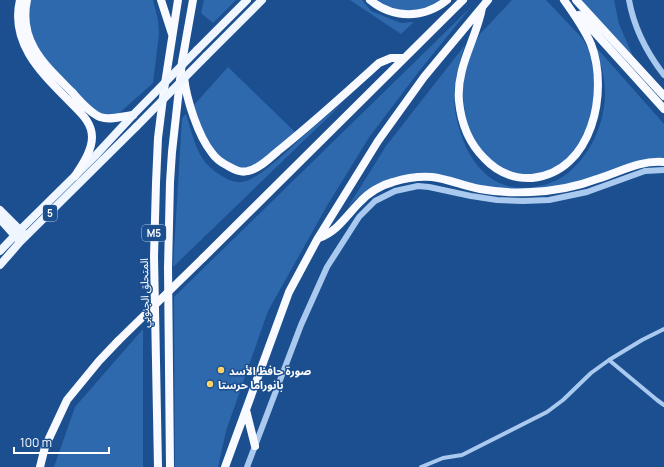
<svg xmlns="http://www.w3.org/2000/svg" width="664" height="467" font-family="Manrope,'Noto Sans Arabic',sans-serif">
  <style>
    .green { fill: #2e69ad }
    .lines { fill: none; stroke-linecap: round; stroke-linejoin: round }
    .minor { stroke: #a9c9ee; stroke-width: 4 }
    .tertiary { stroke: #a9c9ee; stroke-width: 6 }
    .primary { stroke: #f0f6ff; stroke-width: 8 }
    .trunk { stroke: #f8faff; stroke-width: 8 }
    .primary-bridge { stroke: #f0f6ff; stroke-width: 8 }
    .trunk-bridge { stroke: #f8faff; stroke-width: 8 }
    .poi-dot { fill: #ffd166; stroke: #1b4f8f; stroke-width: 1.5 }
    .labels { text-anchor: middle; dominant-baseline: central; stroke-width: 3; stroke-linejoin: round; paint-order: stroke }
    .shield { fill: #1b4f8f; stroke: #bbcadd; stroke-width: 1 }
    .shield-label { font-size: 10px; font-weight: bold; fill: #fff }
    .street-label { font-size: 11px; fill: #fff; stroke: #1b4f8f }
    .poi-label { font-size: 11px; font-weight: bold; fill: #fff; stroke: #1b4f8f; text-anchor: start }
  </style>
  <rect width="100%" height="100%" fill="#1b4f8f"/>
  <path class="green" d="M 29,0 L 153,0 L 158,20 L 159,34 L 153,83 L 116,116 L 95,115 L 29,45 L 28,3 Z
    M 204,0 L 236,0 L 213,23 L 201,13 Z
    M 350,0 L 362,0 L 371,11 L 401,23 L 414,22 L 401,34 Z
    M 373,0 L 441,0 L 433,8 L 403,13 Z
    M 512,0 L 546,0 L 582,38 L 588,48 L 591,59 L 596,92 L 586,135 L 561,166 L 535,178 L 507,175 L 484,158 L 467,125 L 464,106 L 462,87 L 465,70 L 473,47 L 480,34 Z
    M 581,0 L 614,0 L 619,24 L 635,61 Z
    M 471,7 L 420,70 L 370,136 L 328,204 L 268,311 L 226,431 L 218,467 L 175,467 L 174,297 Z
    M 465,45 C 453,81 449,105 464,142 C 469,155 477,167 488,176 C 509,194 547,190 568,173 C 591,154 605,123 605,93 C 605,76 600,61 595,46 L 664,124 L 664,162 L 648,160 L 592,181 L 523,193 L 434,177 L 384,182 L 360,195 L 348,207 L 386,146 Z
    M 228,67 L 295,132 L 273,151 L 249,169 L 232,170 L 207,144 L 194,105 Z
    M 346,100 L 173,267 L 182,118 L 186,114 C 191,129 194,146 203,159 C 209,169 230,184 241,182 C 259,181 294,144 309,131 C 321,121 334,110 346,100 Z
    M 143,329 L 143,467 L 54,467 L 75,407 Z"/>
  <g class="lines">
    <path class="minor" d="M 609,360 L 657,400 L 664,405
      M 421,467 L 443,458 L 462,455 L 547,412 L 563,400 L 591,373 L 609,360 L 642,340 L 664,329"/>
    <path class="tertiary" d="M 629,0 C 634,28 647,53 664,75
      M 247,467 L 301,325 L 327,267 L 359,217 L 375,201 L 395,191 L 418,186 L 429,187 L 471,196 L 497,200 L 523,201 L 549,200 L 587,192 L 645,171 L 664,170"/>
    <path class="primary" d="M 197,50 L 247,0
      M 206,56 L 262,0
      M 0,210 L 23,233
      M 0,219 L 17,238
      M 0,251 L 20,230 L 95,156 L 133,115
      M 0,265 L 20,242 L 136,127"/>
    <path class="trunk" d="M 20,0 C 9,46 46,77 74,106 C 83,115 92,124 92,137 C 92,151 82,165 75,176
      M 27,0 C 18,42 46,66 72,92 C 80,101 89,112 100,117 C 111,121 121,116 133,115
      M 161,0 L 172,34
      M 370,0 C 393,19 424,19 447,0
      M 576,0 L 664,96
      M 482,8 C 476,40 456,67 459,101 C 461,122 469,143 484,158 C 497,172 513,179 532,178 C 593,172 609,91 591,44 C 584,28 574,14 564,0
      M 579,15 L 664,109
      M 184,77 C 186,98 198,136 212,153 C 216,159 222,163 228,166 C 235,170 241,173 248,171 C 259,169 270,158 278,151 C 313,123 346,93 379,63 L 391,58 L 404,58
      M 319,238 C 338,231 346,216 360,202 C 368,193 381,185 393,182 C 406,178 419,176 432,177 C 448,179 464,186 480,189 C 497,192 514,193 531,192 C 553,191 576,187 597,179 C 620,172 639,160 664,162
      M 203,258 L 463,0
      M 246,410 L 255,446
      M 40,467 L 45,447 L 67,400 L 99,361 L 118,341
      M 158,467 L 154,256 L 156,183 L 158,138 L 164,90 L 178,0
      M 170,467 L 168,268 L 170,182 L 172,152 L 182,62 L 193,0
      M 225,467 L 289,292 L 318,238 L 378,141 L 424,77 L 488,0"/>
    <path class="primary-bridge" d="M 133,115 L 197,50
      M 136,127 L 206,56"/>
    <path class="trunk-bridge" d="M 118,341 L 203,258"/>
  </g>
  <g class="poi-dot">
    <circle cx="221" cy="370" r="4"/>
    <circle cx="210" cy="384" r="4"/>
  </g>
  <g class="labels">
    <g class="shield">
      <rect x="43" y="205" width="14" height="16" rx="3"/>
      <rect x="142" y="225" width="24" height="16" rx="3"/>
    </g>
    <g class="shield-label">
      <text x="50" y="213">5</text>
      <text x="154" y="233">M5</text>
    </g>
    <g class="street-label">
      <text transform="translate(144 293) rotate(-91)">المتحلق الجنوبي</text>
    </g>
    <g class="poi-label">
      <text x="229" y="370">صورة حافظ الأسد</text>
      <text x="218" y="384">بانوراما حرستا</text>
    </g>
  </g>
  <path d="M14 447v6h95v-6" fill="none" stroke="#ffffff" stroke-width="2"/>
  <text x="20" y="447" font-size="12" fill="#ffffff" stroke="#1b4f8f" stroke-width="3" paint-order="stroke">100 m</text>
</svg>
